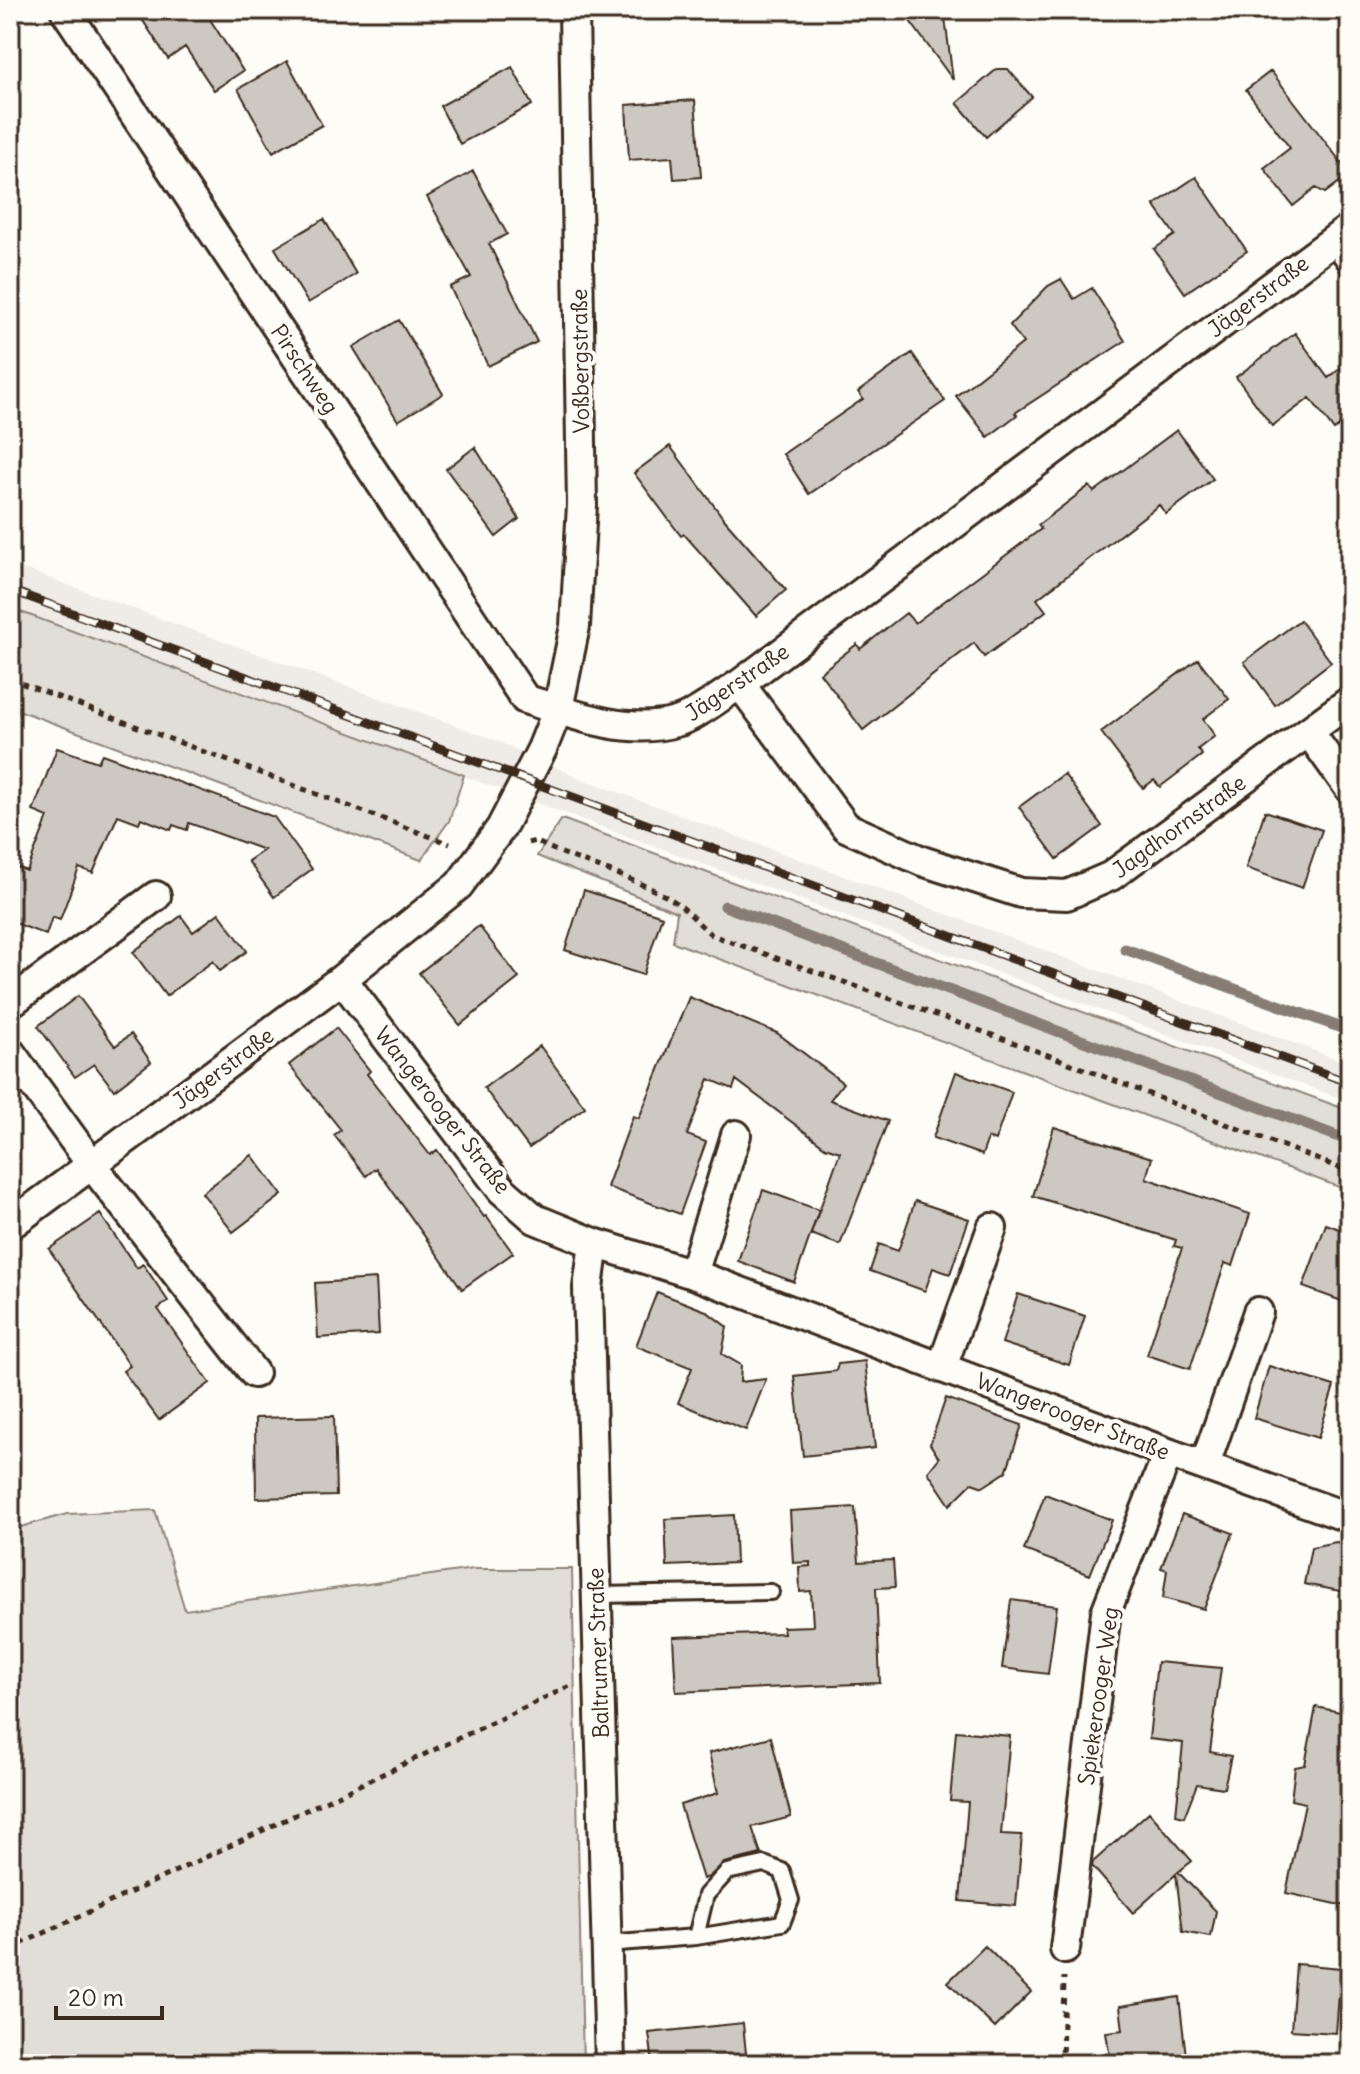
<svg xmlns="http://www.w3.org/2000/svg" width="1360" height="2074" font-family="Delius,sans-serif">
  <style>
    .built { fill: #efece7 }
    .green { fill: #e1ded7; stroke: #8e847a; stroke-width: 2 }
    .lines { fill: none; stroke-linecap: round; stroke-linejoin: round }
    .stream { stroke: #887d74; stroke-width: 11 }
    .building { fill: #cdc8c2; stroke: #3b2a1e; stroke-width: 2 }
    .lane-casing { stroke: #3b2a1e; stroke-width: 20 }
    .street-casing { stroke: #3b2a1e; stroke-width: 34 }
    .path { stroke: #3b2a1e; stroke-width: 5; stroke-dasharray: 6 6; stroke-linecap: butt }
    .lane { stroke: #fdfcf7; stroke-width: 14 }
    .street { stroke: #fdfcf7; stroke-width: 28 }
    .rail-casing { stroke: #3b2a1e; stroke-width: 9 }
    .rail { stroke: #fdfcf7; stroke-width: 6; stroke-dasharray: 18; stroke-linecap: butt }
    .labels { text-anchor: middle; dominant-baseline: central; stroke-width: 8; stroke-linejoin: round; paint-order: stroke }
    .street-label { font-size: 22px; fill: #3b2a1e; stroke: #fdfcf7 }
  </style>
  <rect width="100%" height="100%" fill="#fdfcf7"/>
  <filter id="ink" filterUnits="userSpaceOnUse"><feTurbulence type="fractalNoise" baseFrequency=".0125" numOctaves="2"/><feDisplacementMap in="SourceGraphic" scale="16" xChannelSelector="R" yChannelSelector="G"/><feConvolveMatrix kernelMatrix="1 2 1 2 8 2 1 2 1" color-interpolation-filters="sRGB"/></filter>
  <g filter="url(#ink)">
    <path class="built" d="M 10,564 L 493,739 L 580,778 L 1350,1064 L 1350,1102 L 10,609 Z"/>
    <path class="green" d="M 10,608 L 464,775 L 449,821 L 421,860 L 10,707 Z
      M 562,819 L 1350,1111 L 1350,1191 L 673,942 L 677,912 L 537,856 Z
      M 155,1510 L 185,1610 L 473,1569 L 572,1569 L 583,2064 L 10,2064 L 10,1530 L 67,1514 Z"/>
    <g class="lines">
      <path class="stream" d="M 725,906 L 1350,1141
        M 1125,949 L 1350,1031"/>
    </g>
    <path class="building" d="M 136,10 L 204,10 L 243,71 L 214,90 L 185,47 L 168,59 Z
      M 902,10 L 944,10 L 953,80 Z
      M 287,61 L 322,125 L 273,152 L 238,89 Z
      M 512,67 L 532,105 L 460,144 L 440,106 Z
      M 997,69 L 1008,69 L 1032,97 L 986,137 L 957,103 Z
      M 1271,71 L 1350,174 L 1325,193 L 1316,188 L 1293,206 L 1264,168 L 1290,148 L 1246,90 Z
      M 695,100 L 701,177 L 674,179 L 672,157 L 629,160 L 626,105 Z
      M 473,171 L 507,234 L 489,244 L 537,342 L 488,366 L 450,287 L 471,277 L 427,197 Z
      M 1196,177 L 1247,251 L 1185,293 L 1154,249 L 1175,235 L 1154,205 Z
      M 324,219 L 356,274 L 308,303 L 275,248 Z
      M 1061,279 L 1074,299 L 1092,288 L 1125,341 L 1015,413 L 1017,415 L 988,437 L 956,396 L 1023,343 L 1010,325 L 1048,286 Z
      M 399,320 L 443,394 L 398,421 L 353,347 Z
      M 1295,333 L 1328,378 L 1350,361 L 1350,418 L 1334,430 L 1310,398 L 1272,426 L 1236,377 Z
      M 912,353 L 945,401 L 809,494 L 783,454 L 863,399 L 858,392 Z
      M 1177,430 L 1213,479 L 1166,514 L 1159,505 L 1037,599 L 1046,611 L 984,657 L 974,643 L 863,730 L 820,673 L 857,644 L 860,649 L 906,613 L 915,623 L 1041,529 L 1038,525 L 1089,486 L 1094,492 Z
      M 670,446 L 724,519 L 786,590 L 756,616 L 684,534 L 681,536 L 634,473 Z
      M 475,447 L 519,519 L 496,537 L 446,469 Z
      M 1300,620 L 1331,662 L 1275,705 L 1244,662 Z
      M 1198,659 L 1229,699 L 1203,719 L 1215,736 L 1198,749 L 1202,755 L 1160,787 L 1154,780 L 1143,788 L 1101,732 Z
      M 57,748 L 98,762 L 102,754 L 274,817 L 312,869 L 274,897 L 248,861 L 264,850 L 189,823 L 187,830 L 173,825 L 171,830 L 141,818 L 139,823 L 118,815 L 93,873 L 79,868 L 60,920 L 52,917 L 46,935 L 10,921 L 10,884 L 17,867 L 27,871 L 48,817 L 33,811 Z
      M 1064,774 L 1102,826 L 1057,859 L 1019,807 Z
      M 1265,811 L 1322,830 L 1302,888 L 1246,868 Z
      M 584,890 L 662,916 L 643,975 L 565,950 Z
      M 219,913 L 247,951 L 220,971 L 213,961 L 166,996 L 133,952 L 181,916 L 193,932 Z
      M 479,926 L 519,978 L 460,1025 L 419,973 Z
      M 78,996 L 115,1046 L 131,1034 L 151,1062 L 114,1090 L 94,1064 L 75,1077 L 38,1026 Z
      M 689,997 L 777,1033 L 843,1083 L 830,1100 L 888,1121 L 840,1245 L 811,1234 L 840,1152 L 825,1147 L 736,1080 L 733,1089 L 709,1079 L 687,1135 L 706,1142 L 680,1214 L 607,1187 L 633,1116 L 639,1118 Z
      M 336,1028 L 370,1071 L 367,1074 L 430,1155 L 437,1150 L 484,1217 L 486,1216 L 513,1253 L 462,1289 L 376,1168 L 366,1176 L 334,1135 L 341,1130 L 289,1065 Z
      M 540,1046 L 585,1107 L 529,1148 L 484,1088 Z
      M 956,1072 L 1012,1092 L 995,1141 L 988,1138 L 982,1155 L 933,1138 Z
      M 1054,1127 L 1152,1158 L 1146,1178 L 1250,1214 L 1233,1266 L 1225,1263 L 1190,1369 L 1147,1355 L 1182,1248 L 1174,1246 L 1176,1240 L 1033,1196 Z
      M 252,1155 L 282,1195 L 233,1232 L 202,1193 Z
      M 763,1190 L 819,1210 L 794,1282 L 738,1261 Z
      M 915,1201 L 969,1219 L 950,1274 L 933,1268 L 925,1291 L 870,1271 L 879,1244 L 898,1251 Z
      M 100,1214 L 137,1268 L 143,1264 L 168,1301 L 158,1309 L 210,1383 L 159,1420 L 123,1371 L 130,1366 L 49,1249 Z
      M 1326,1224 L 1350,1233 L 1350,1304 L 1303,1287 Z
      M 376,1279 L 379,1334 L 318,1338 L 315,1283 Z
      M 657,1292 L 706,1311 L 727,1327 L 722,1354 L 741,1365 L 740,1382 L 766,1379 L 746,1430 L 678,1403 L 692,1368 L 636,1346 Z
      M 1018,1294 L 1085,1316 L 1069,1365 L 1002,1343 Z
      M 865,1361 L 875,1448 L 803,1456 L 794,1376 L 836,1371 L 838,1364 Z
      M 1269,1366 L 1334,1386 L 1318,1438 L 1254,1418 Z
      M 946,1398 L 1022,1425 L 1006,1472 L 983,1487 L 972,1483 L 950,1505 L 928,1472 L 939,1458 L 930,1444 Z
      M 334,1416 L 336,1496 L 256,1498 L 255,1418 Z
      M 1045,1494 L 1112,1520 L 1090,1575 L 1024,1550 Z
      M 855,1507 L 859,1562 L 893,1560 L 895,1587 L 876,1588 L 880,1683 L 676,1692 L 673,1637 L 784,1633 L 783,1627 L 813,1626 L 811,1591 L 800,1592 L 799,1567 L 810,1566 L 810,1562 L 793,1563 L 790,1511 Z
      M 1182,1514 L 1233,1533 L 1204,1609 L 1163,1598 L 1167,1570 L 1161,1568 Z
      M 734,1515 L 736,1563 L 667,1566 L 665,1519 Z
      M 1336,1542 L 1350,1545 L 1350,1593 L 1304,1584 L 1311,1547 Z
      M 1011,1600 L 1057,1606 L 1048,1674 L 1002,1668 Z
      M 1157,1662 L 1221,1668 L 1210,1752 L 1231,1756 L 1224,1788 L 1197,1784 L 1184,1817 L 1176,1815 L 1183,1743 L 1149,1739 Z
      M 1316,1707 L 1350,1714 L 1350,1907 L 1286,1893 L 1305,1803 L 1291,1800 L 1295,1767 L 1305,1765 Z
      M 956,1731 L 1010,1736 L 1001,1834 L 1022,1835 L 1016,1906 L 960,1901 L 968,1802 L 950,1801 Z
      M 771,1737 L 791,1817 L 752,1827 L 761,1854 L 724,1863 L 709,1877 L 703,1879 L 680,1805 L 718,1793 L 709,1753 Z
      M 1149,1812 L 1192,1861 L 1178,1872 L 1216,1911 L 1211,1937 L 1183,1932 L 1176,1874 L 1133,1913 L 1092,1866 L 1093,1862 Z
      M 985,1946 L 1031,1992 L 995,2028 L 948,1982 Z
      M 1296,1964 L 1341,1968 L 1336,2033 L 1291,2030 Z
      M 1179,1997 L 1186,2056 L 1111,2064 L 1106,2032 L 1123,2030 L 1120,2006 Z
      M 743,2023 L 747,2064 L 653,2064 L 649,2033 Z"/>
    <g class="lines">
      <defs>
        <path id="lane" d="M 1331,242 L 1350,270
          M 596,1595 L 771,1592
          M 606,1944 L 696,1937 L 782,1923 L 791,1900 L 782,1871 L 764,1864 L 727,1872 L 706,1895 L 696,1937"/>
        <path id="street" d="M 65,10 L 525,699 C 571,714 627,736 676,722 C 695,717 722,695 740,684 L 1350,228
          M 740,684 L 846,827 L 922,861 L 1021,893 L 1067,895 L 1111,876 L 1350,701
          M 1309,732 L 1350,789
          M 342,979 L 502,1190 L 535,1219 L 594,1243 L 693,1274 L 1168,1453 L 1350,1518
          M 10,1003 L 156,896
          M 10,1052 L 92,1165 L 254,1373
          M 10,1225 L 342,979 L 459,885 L 501,828 L 542,749 L 558,709 L 575,626 L 582,505 L 574,10
          M 594,1243 L 588,1288 L 610,2064
          M 693,1274 L 736,1135
          M 942,1367 L 992,1228
          M 1205,1465 L 1258,1312
          M 1065,1949 L 1106,1612 L 1168,1453"/>
      </defs>
      <use href="#lane" class="lane-casing"/>
      <use href="#street" class="street-casing"/>
      <path class="path" d="M 10,679 L 450,844
        M 528,843 L 535,841 C 579,863 633,876 674,901 C 688,910 699,925 712,935 L 1051,1056 L 1350,1172
        M 10,1265 L 21,1256
        M 10,1949 L 570,1686
        M 1062,2064 L 1064,1977"/>
      <use href="#lane" class="lane"/>
      <use href="#street" class="street"/>
      <defs>
        <path id="rail" d="M 10,590 L 1350,1083"/>
      </defs>
      <use href="#rail" class="rail-casing"/>
      <use href="#rail" class="rail"/>
    </g>
  </g>
  <g class="labels">
    <g class="street-label">
      <text transform="translate(1258 296) rotate(-37)">Jägerstraße</text>
      <text transform="translate(580 361) rotate(-91)">Voßbergstraße</text>
      <text transform="translate(305 369) rotate(56)">Pirschweg</text>
      <text transform="translate(737 682) rotate(-34)">Jägerstraße</text>
      <text transform="translate(1179 826) rotate(-36)">Jagdhornstraße</text>
      <text transform="translate(223 1068) rotate(-37)">Jägerstraße</text>
      <text transform="translate(443 1110) rotate(52)">Wangerooger Straße</text>
      <text transform="translate(1073 1416) rotate(21)">Wangerooger Straße</text>
      <text transform="translate(598 1653) rotate(-92)">Baltrumer Straße</text>
      <text transform="translate(1098 1696) rotate(-82)">Spiekerooger Weg</text>
    </g>
  </g>
  <rect width="1360" height="2074" fill="none" stroke="#fdfcf7" stroke-width="40"/>
  <rect x="20" y="20" width="1320" height="2034" fill="none" stroke="#3b2a1e" stroke-width="3" filter="url(#ink)"/>
  <path d="M56 2006v12h106v-12" fill="none" stroke="#3b2a1e" stroke-width="4"/>
  <text x="68" y="2006" font-size="24" fill="#3b2a1e" stroke="#fdfcf7" stroke-width="6" paint-order="stroke">20 m</text>
</svg>
